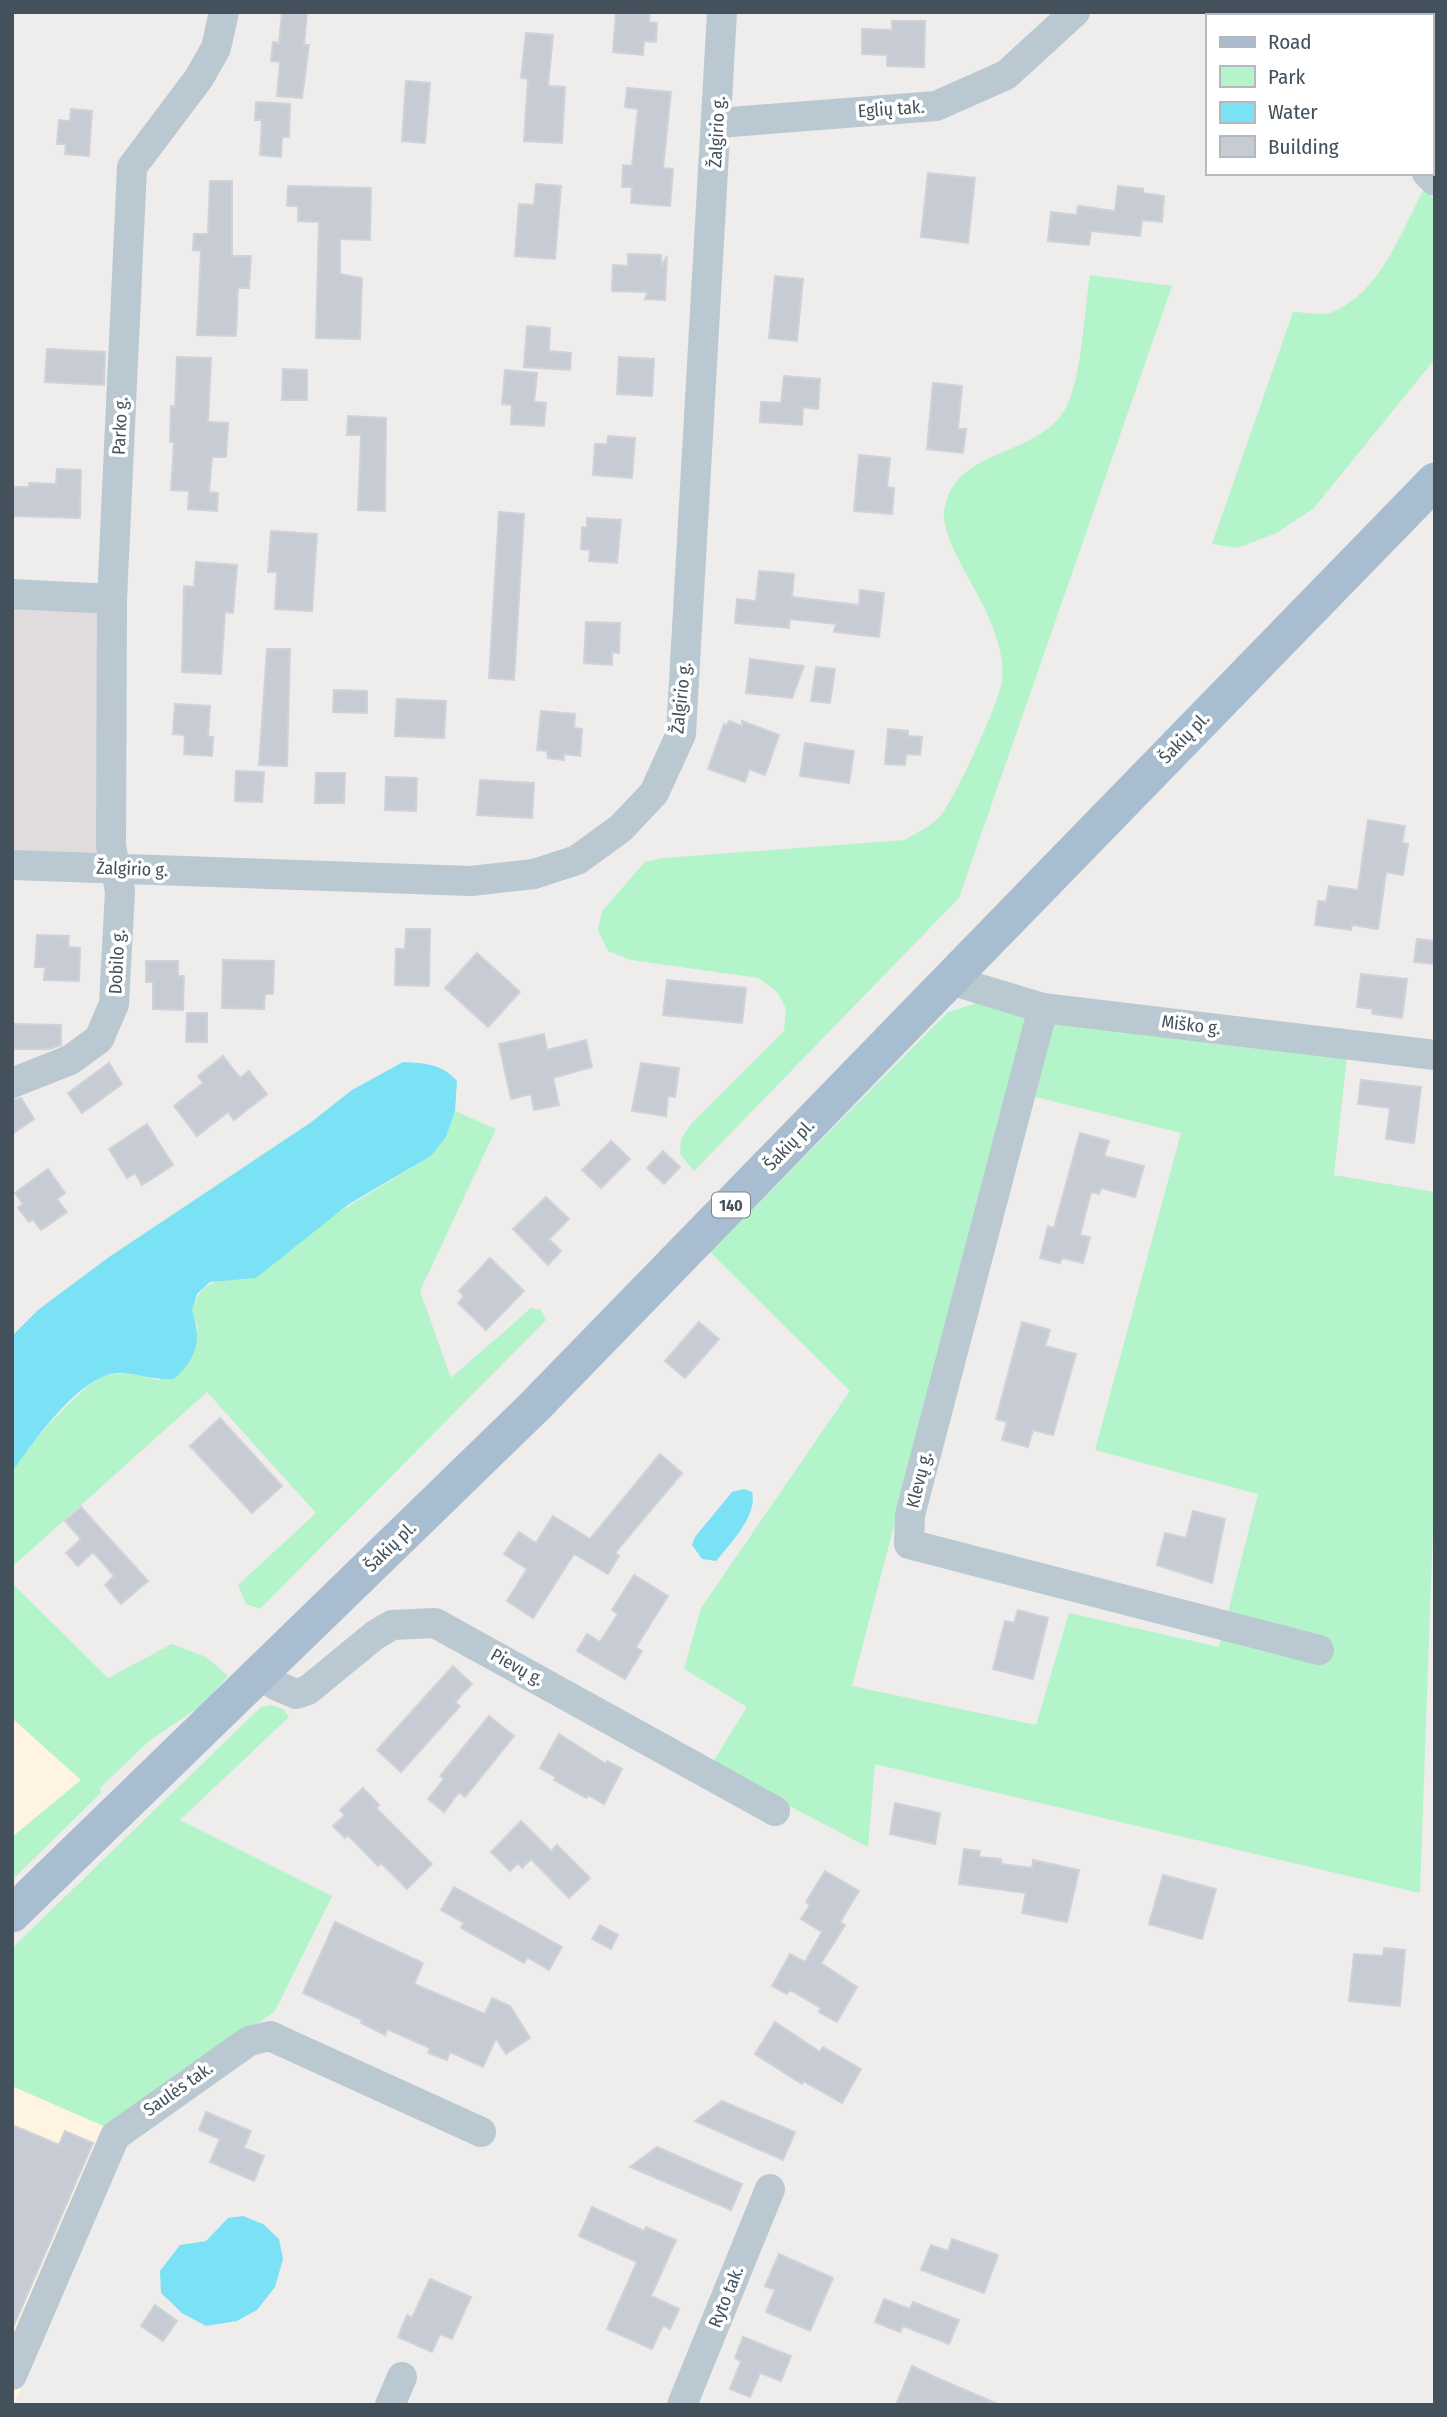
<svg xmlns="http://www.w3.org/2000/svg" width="1447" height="2417" font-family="'Fira Sans Condensed',sans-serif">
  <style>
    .commercial { fill: #fef4e1 }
    .education { fill: #e0dcde }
    .green { fill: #b3f4ca; fill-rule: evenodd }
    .water { fill: #7be2f6 }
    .building { fill: #c7cbd3; stroke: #cfd2d9; stroke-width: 2 }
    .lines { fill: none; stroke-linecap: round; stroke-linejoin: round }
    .minor { stroke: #bac8d1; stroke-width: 30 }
    .major { stroke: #a8bdcf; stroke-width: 37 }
    .labels { text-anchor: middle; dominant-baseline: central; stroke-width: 7; stroke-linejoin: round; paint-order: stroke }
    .shield { fill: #fff; stroke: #7b858d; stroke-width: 2 }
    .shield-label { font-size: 16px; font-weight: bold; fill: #42515c }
    .street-label { font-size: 18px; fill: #42515c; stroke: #fff }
  </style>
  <rect width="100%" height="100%" fill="#efecec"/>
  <path class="commercial" d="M 12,1718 L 81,1780 L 12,1837 Z
    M 12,2086 L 108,2128 L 126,2141 L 14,2405 Z"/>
  <path class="education" d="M 12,606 L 105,610 L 103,855 L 12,853 Z"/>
  <path class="green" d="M 1424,189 L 1435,201 L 1435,359 L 1313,509 L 1276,533 L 1238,548 L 1212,544 L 1293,312 C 1304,312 1320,316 1330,313 C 1380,294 1401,232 1424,189 Z
    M 1090,275 L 1172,286 L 959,898 L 694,1171 L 680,1154 L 681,1139 L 691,1124 L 784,1031 L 786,1009 L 778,993 L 759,978 L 631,960 L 608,951 L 598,930 L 602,911 L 645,862 L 663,858 L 905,840 C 916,833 931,826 940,816 C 955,799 999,703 1002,681 C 1005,656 995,632 985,609 C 975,587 941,536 944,512 C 952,448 1035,458 1064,411 C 1082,382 1084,311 1090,275 Z
    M 977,1003 L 1347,1057 L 1334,1175 L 1435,1192 L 1435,1468 L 1420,1893 L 875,1764 L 868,1847 L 711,1765 L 747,1707 L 684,1669 L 701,1608 L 850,1391 L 710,1252 L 948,1012 ZM 1008,1090 L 1181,1133 L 1095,1450 L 1258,1494 L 1219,1647 L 1069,1613 L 1036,1725 L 852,1686 Z
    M 455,1111 L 496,1129 L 420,1291 L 451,1378 L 531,1308 L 541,1310 L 546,1320 L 260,1609 L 246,1604 L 238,1585 L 316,1513 L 207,1392 L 12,1567 C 12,1537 8,1505 12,1475 C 15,1458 84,1384 101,1377 C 120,1370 140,1376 159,1380 L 198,1329 L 192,1310 C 199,1289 207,1282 229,1279 L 431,1156 L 446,1137 Z
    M 12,1583 L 108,1678 L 172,1644 L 206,1657 L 228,1676 L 202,1705 L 149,1741 L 100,1788 L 101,1793 L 12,1880 L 12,1837 L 81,1780 L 12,1718 Z
    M 271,1705 L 283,1709 L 289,1717 L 180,1820 L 332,1896 L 275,2011 L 108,2128 L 12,2086 L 12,1948 L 261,1707 Z"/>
  <path class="water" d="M 403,1062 C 425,1063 442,1064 457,1081 L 455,1111 L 446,1137 L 431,1156 L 349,1204 L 256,1278 L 210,1282 L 197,1294 L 192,1310 C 202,1339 197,1359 174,1379 C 155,1380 138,1374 120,1373 C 81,1372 33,1443 12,1472 L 12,1336 L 38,1310 L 109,1257 L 310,1123 L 352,1090 Z
    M 744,1489 L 752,1492 C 758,1515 730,1544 716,1561 L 702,1559 L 692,1545 L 695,1537 L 732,1492 Z
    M 243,2216 L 263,2224 L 279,2239 L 283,2259 L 275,2287 L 257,2310 L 237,2321 L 206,2326 L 182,2313 L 161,2293 L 160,2271 L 180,2245 L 206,2241 L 228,2218 Z"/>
  <path class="building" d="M 282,12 L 307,12 L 304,45 L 309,45 L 302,98 L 277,96 L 280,62 L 271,61 L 273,42 L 279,43 Z
    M 616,12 L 650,12 L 649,22 L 657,23 L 656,42 L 644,41 L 643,55 L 613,52 Z
    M 892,21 L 925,21 L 924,67 L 887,66 L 887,55 L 862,54 L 862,29 L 892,30 Z
    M 526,33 L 553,35 L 548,86 L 565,87 L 562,143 L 524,141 L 528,79 L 521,78 Z
    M 406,81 L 430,83 L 425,143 L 402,141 Z
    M 627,88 L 671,92 L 663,168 L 673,169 L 670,206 L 631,203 L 632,187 L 622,187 L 623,165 L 632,166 L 638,109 L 625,107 Z
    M 256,102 L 290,104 L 289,137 L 282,137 L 281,157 L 260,155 L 262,120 L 255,120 Z
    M 71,109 L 92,111 L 89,156 L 65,154 L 66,144 L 57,144 L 59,120 L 70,121 Z
    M 928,173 L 975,178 L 968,243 L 921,237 Z
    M 210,181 L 232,181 L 232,256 L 251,256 L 249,288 L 238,288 L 236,336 L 197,335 L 201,251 L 193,250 L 194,234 L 208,234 Z
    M 536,184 L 561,186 L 555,259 L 515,256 L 519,204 L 534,205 Z
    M 288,186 L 371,188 L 370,240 L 340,239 L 340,274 L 362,278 L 360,339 L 316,338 L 319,222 L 298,221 L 298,206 L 287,206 Z
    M 1118,186 L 1143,189 L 1143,193 L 1164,196 L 1162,222 L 1142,220 L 1140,236 L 1091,231 L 1089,245 L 1048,241 L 1051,212 L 1077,215 L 1078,206 L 1115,211 Z
    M 628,254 L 661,255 L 661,267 L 667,256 L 665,300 L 645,299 L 648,292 L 612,291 L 613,265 L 628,266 Z
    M 775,276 L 803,279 L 797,341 L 769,338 Z
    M 527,326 L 550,328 L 549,351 L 571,353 L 570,370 L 524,367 Z
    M 47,349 L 105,352 L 104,385 L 45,382 Z
    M 177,357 L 211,358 L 208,422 L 228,423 L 226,457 L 212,457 L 209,492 L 218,493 L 217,511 L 188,509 L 189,491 L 171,490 L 174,442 L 170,442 L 171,406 L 175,407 Z
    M 619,357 L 654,359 L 652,396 L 617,394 Z
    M 283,369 L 307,370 L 307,400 L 282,400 Z
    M 505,370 L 537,373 L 534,402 L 546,403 L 544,426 L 511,424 L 512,405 L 502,404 Z
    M 784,376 L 820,379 L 818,409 L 803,407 L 802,425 L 760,422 L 761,402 L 781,403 Z
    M 933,383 L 962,386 L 958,429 L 966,429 L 963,453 L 927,449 Z
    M 348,416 L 386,418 L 385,511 L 358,510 L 361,435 L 347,435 Z
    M 608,436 L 635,438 L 632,478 L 593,475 L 595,444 L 607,444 Z
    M 859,455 L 890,458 L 887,487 L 894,488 L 892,514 L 854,511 Z
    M 57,469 L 81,470 L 80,518 L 12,516 L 12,487 L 29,487 L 29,483 L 56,484 Z
    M 499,512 L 524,514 L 514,680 L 489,678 Z
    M 587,518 L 621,520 L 617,563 L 589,561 L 590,550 L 581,549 L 582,527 L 587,528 Z
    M 271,531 L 317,534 L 312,611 L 275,609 L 277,572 L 268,572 Z
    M 196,562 L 237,565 L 233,613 L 225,612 L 221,674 L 182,672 L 184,586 L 194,587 Z
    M 759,571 L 794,574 L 792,597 L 859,605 L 860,590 L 884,593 L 879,637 L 834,632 L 836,624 L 790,619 L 789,628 L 735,623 L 737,599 L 756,601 Z
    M 586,622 L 620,623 L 619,653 L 612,652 L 612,665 L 584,663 Z
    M 267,649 L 290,649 L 287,766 L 259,765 Z
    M 750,659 L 804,666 L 792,698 L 746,693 Z
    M 816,667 L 835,669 L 830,703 L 811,701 Z
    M 334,690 L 367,691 L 367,713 L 333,712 Z
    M 397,699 L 446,701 L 444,738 L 395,736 Z
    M 175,704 L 210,706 L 208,737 L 213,737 L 212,756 L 184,754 L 185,735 L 173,734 Z
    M 541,711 L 575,714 L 574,728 L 582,729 L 580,756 L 564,754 L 564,760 L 548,758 L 547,751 L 537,750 Z
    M 729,721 L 742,726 L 742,721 L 779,735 L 765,775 L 749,769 L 745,782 L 708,769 L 724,724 L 727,726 Z
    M 888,729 L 908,731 L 908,736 L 922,737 L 920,755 L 906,754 L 905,765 L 885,764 Z
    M 805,743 L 854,751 L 849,783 L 800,776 Z
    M 236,771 L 264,772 L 262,802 L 235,801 Z
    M 316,773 L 345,773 L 344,803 L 315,803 Z
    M 386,777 L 417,778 L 416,811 L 385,810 Z
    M 480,780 L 534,783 L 532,818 L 477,815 Z
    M 1368,820 L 1405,826 L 1402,843 L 1408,844 L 1403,875 L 1386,872 L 1378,929 L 1352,925 L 1351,930 L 1315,925 L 1318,901 L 1326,902 L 1329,886 L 1358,890 Z
    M 406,929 L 430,929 L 429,986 L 395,985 L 396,949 L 405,949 Z
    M 37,935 L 69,936 L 68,947 L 80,948 L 79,981 L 44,980 L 45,967 L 35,967 Z
    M 1417,939 L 1435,941 L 1435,964 L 1414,962 Z
    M 477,953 L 520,992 L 488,1027 L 445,988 Z
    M 223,960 L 274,961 L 273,994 L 265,994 L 264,1009 L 222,1008 Z
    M 146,961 L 178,961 L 178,976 L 184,976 L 183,1010 L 153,1009 L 153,982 L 146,982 Z
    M 1361,974 L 1407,979 L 1402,1018 L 1372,1014 L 1373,1009 L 1357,1007 Z
    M 667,980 L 746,988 L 742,1023 L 663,1015 Z
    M 187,1013 L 207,1013 L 207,1042 L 186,1042 Z
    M 12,1024 L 61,1025 L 61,1045 L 49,1049 L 12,1049 Z
    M 544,1034 L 547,1050 L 586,1040 L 592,1067 L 553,1078 L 559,1105 L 534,1110 L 531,1094 L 511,1099 L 499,1044 Z
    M 223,1056 L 240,1078 L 249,1071 L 267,1094 L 234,1120 L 228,1112 L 197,1136 L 174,1106 L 203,1083 L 198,1076 Z
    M 109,1063 L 122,1084 L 82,1113 L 68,1093 Z
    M 641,1063 L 679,1068 L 675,1097 L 668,1096 L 666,1116 L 632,1111 Z
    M 1361,1080 L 1421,1087 L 1414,1143 L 1386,1139 L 1390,1108 L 1358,1104 Z
    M 21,1098 L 34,1119 L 12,1134 L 12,1100 Z
    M 147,1124 L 173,1165 L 142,1185 L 135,1173 L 127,1178 L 109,1149 Z
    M 1080,1133 L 1109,1141 L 1104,1156 L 1144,1166 L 1135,1197 L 1101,1188 L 1099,1194 L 1091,1192 L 1080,1235 L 1090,1237 L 1083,1263 L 1062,1258 L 1060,1263 L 1040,1258 L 1048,1226 L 1054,1228 Z
    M 611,1141 L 630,1159 L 601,1188 L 582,1170 Z
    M 663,1151 L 680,1167 L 664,1184 L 647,1168 Z
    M 48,1169 L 65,1193 L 57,1199 L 67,1212 L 41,1230 L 33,1219 L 29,1222 L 18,1208 L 23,1204 L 15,1193 Z
    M 546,1197 L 569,1219 L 549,1239 L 561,1251 L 548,1265 L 513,1229 Z
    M 490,1258 L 524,1291 L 486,1330 L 458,1303 L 464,1296 L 459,1291 Z
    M 699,1322 L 719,1339 L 685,1378 L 665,1361 Z
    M 1022,1322 L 1050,1330 L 1045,1346 L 1076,1354 L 1053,1435 L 1033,1430 L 1028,1447 L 1002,1440 L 1007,1422 L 996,1419 Z
    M 220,1418 L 282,1486 L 252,1513 L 190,1446 Z
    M 660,1454 L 682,1473 L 615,1553 L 619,1556 L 608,1574 L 574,1554 L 533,1618 L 507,1601 L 527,1569 L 504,1554 L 519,1532 L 536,1543 L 553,1516 L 590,1539 Z
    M 81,1507 L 148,1581 L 121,1604 L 105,1585 L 114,1576 L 93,1552 L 78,1566 L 66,1553 L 81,1539 L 65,1521 Z
    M 1193,1511 L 1225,1519 L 1212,1583 L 1157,1565 L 1165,1533 L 1186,1538 Z
    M 634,1575 L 668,1596 L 636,1647 L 642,1651 L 625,1679 L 577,1651 L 587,1634 L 600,1642 L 618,1614 L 612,1610 Z
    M 1018,1610 L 1048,1618 L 1033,1679 L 993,1669 L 1005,1621 L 1014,1623 Z
    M 453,1666 L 472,1684 L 455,1702 L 460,1706 L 401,1772 L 377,1750 Z
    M 489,1716 L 514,1736 L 465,1797 L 459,1792 L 444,1812 L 428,1799 L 444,1779 L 440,1776 Z
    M 559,1734 L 606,1764 L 607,1761 L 622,1769 L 604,1804 L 588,1795 L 586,1798 L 554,1780 L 556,1777 L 540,1768 Z
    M 363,1788 L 379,1805 L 376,1808 L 432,1864 L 407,1889 L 381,1863 L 378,1866 L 348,1835 L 345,1838 L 333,1826 L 345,1815 L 340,1810 Z
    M 895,1803 L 940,1813 L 935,1844 L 890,1834 Z
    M 521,1821 L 551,1851 L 557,1845 L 590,1878 L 569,1898 L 531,1859 L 522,1868 L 518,1863 L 510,1871 L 491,1852 Z
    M 964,1849 L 980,1851 L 979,1857 L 1001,1859 L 1001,1864 L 1032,1868 L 1033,1860 L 1079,1870 L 1067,1922 L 1022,1913 L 1026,1893 L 959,1884 Z
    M 825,1871 L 859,1891 L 840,1922 L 845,1925 L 821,1963 L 857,1987 L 837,2022 L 819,2012 L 821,2008 L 790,1990 L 787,1994 L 772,1986 L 790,1954 L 805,1962 L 822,1932 L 801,1919 L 810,1905 L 806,1902 Z
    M 1163,1875 L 1216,1889 L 1202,1939 L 1149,1924 Z
    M 454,1887 L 562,1947 L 549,1970 L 527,1957 L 524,1963 L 461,1928 L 464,1923 L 441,1910 Z
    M 335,1922 L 423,1963 L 414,1984 L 485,2014 L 492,1998 L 510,2006 L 530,2038 L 506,2054 L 496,2038 L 483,2067 L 450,2052 L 447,2060 L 428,2053 L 430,2048 L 387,2029 L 385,2035 L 361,2023 L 362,2020 L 303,1993 Z
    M 600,1925 L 618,1935 L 611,1949 L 592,1939 Z
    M 1384,1948 L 1405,1950 L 1400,2006 L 1349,2001 L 1354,1954 L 1383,1956 Z
    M 775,2022 L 820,2052 L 823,2047 L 861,2069 L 842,2103 L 803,2081 L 802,2084 L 755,2054 Z
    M 722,2101 L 795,2132 L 783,2160 L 695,2121 Z
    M 206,2112 L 251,2131 L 244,2148 L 264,2156 L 254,2181 L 210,2162 L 220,2139 L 199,2130 Z
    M 12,2125 L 59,2145 L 65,2131 L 93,2143 L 12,2330 Z
    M 657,2147 L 742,2184 L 731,2210 L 630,2167 Z
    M 592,2207 L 644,2231 L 646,2227 L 676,2240 L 651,2296 L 679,2309 L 670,2329 L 663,2325 L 652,2349 L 607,2329 L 637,2262 L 579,2236 Z
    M 952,2239 L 998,2255 L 984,2293 L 921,2270 L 931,2245 L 948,2251 Z
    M 779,2254 L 833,2278 L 810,2331 L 766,2312 L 775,2290 L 765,2286 Z
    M 430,2279 L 471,2297 L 452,2339 L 440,2334 L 432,2352 L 398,2337 L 407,2315 L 412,2318 Z
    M 884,2299 L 910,2309 L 913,2302 L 959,2320 L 949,2344 L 903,2326 L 900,2332 L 875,2322 Z
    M 155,2305 L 177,2321 L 163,2341 L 141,2326 Z
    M 743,2337 L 791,2356 L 781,2381 L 760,2373 L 750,2397 L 730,2389 L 741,2361 L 735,2358 Z
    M 912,2366 L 935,2377 L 1000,2405 L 896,2405 Z"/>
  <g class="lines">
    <path class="minor" d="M 1415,16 L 1415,12
      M 718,123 L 936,106 L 1006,75 L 1075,12
      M 1427,173 L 1435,181
      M 12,594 L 112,599
      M 12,865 L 471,881 L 534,874 L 577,860 L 621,828 L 654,793 L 681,734 L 722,12
      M 950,980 L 1043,1008 L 1435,1055
      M 1043,1008 L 910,1515 L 909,1544 L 1319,1650
      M 12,1083 L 70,1060 L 99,1039 L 114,1004 L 120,891 L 111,846 L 112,599 L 132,167 L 199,78 L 216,48 L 224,12
      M 262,1672 L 275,1685 L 296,1694 L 308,1690 L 375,1635 L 392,1625 L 435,1623 L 775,1811
      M 12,2375 L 115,2136 L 249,2041 L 270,2036 L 481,2132
      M 390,2405 L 402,2377
      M 682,2405 L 770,2189"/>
    <path class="major" d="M 12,1914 L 534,1407 L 1435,481"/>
  </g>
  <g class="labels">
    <rect class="shield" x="712" y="1192.5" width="38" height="25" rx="5"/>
    <g class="shield-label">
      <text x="731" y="1205">140</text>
    </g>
    <g class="street-label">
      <text transform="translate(891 109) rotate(-4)">Eglių tak.</text>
      <text transform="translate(717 132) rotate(-87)">Žalgirio g.</text>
      <text transform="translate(120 426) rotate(-87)">Parko g.</text>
      <text transform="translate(681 698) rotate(-84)">Žalgirio g.</text>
      <text transform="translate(1184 738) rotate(-46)">Šakių pl.</text>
      <text transform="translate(132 869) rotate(2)">Žalgirio g.</text>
      <text transform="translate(117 962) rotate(-87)">Dobilo g.</text>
      <text transform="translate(1191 1025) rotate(7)">Miško g.</text>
      <text transform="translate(789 1145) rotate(-46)">Šakių pl.</text>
      <text transform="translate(919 1480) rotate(-76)">Klevų g.</text>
      <text transform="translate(390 1547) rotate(-44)">Šakių pl.</text>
      <text transform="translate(517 1667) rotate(29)">Pievų g.</text>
      <text transform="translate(178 2089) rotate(-35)">Saulės tak.</text>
      <text transform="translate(726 2297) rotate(-68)">Ryto tak.</text>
    </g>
  </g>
  <rect width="1447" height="2417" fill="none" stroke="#42515c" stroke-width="28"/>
  <rect x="1206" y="14" width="228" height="161" fill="#ffffff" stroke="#b3b9be" stroke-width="2"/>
  <rect x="1220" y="37" width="35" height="10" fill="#a8bdcf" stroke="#b3b9be" stroke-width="2"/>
  <text x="1268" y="49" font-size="21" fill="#42515c">Road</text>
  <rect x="1220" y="66" width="35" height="21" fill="#b3f4ca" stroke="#b3b9be" stroke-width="2"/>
  <text x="1268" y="84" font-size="21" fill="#42515c">Park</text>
  <rect x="1220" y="102" width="35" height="21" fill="#7be2f6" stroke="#b3b9be" stroke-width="2"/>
  <text x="1268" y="119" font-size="21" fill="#42515c">Water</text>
  <rect x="1220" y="136" width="35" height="21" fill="#c7cbd3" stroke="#b3b9be" stroke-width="2"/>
  <text x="1268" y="154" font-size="21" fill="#42515c">Building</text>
</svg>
